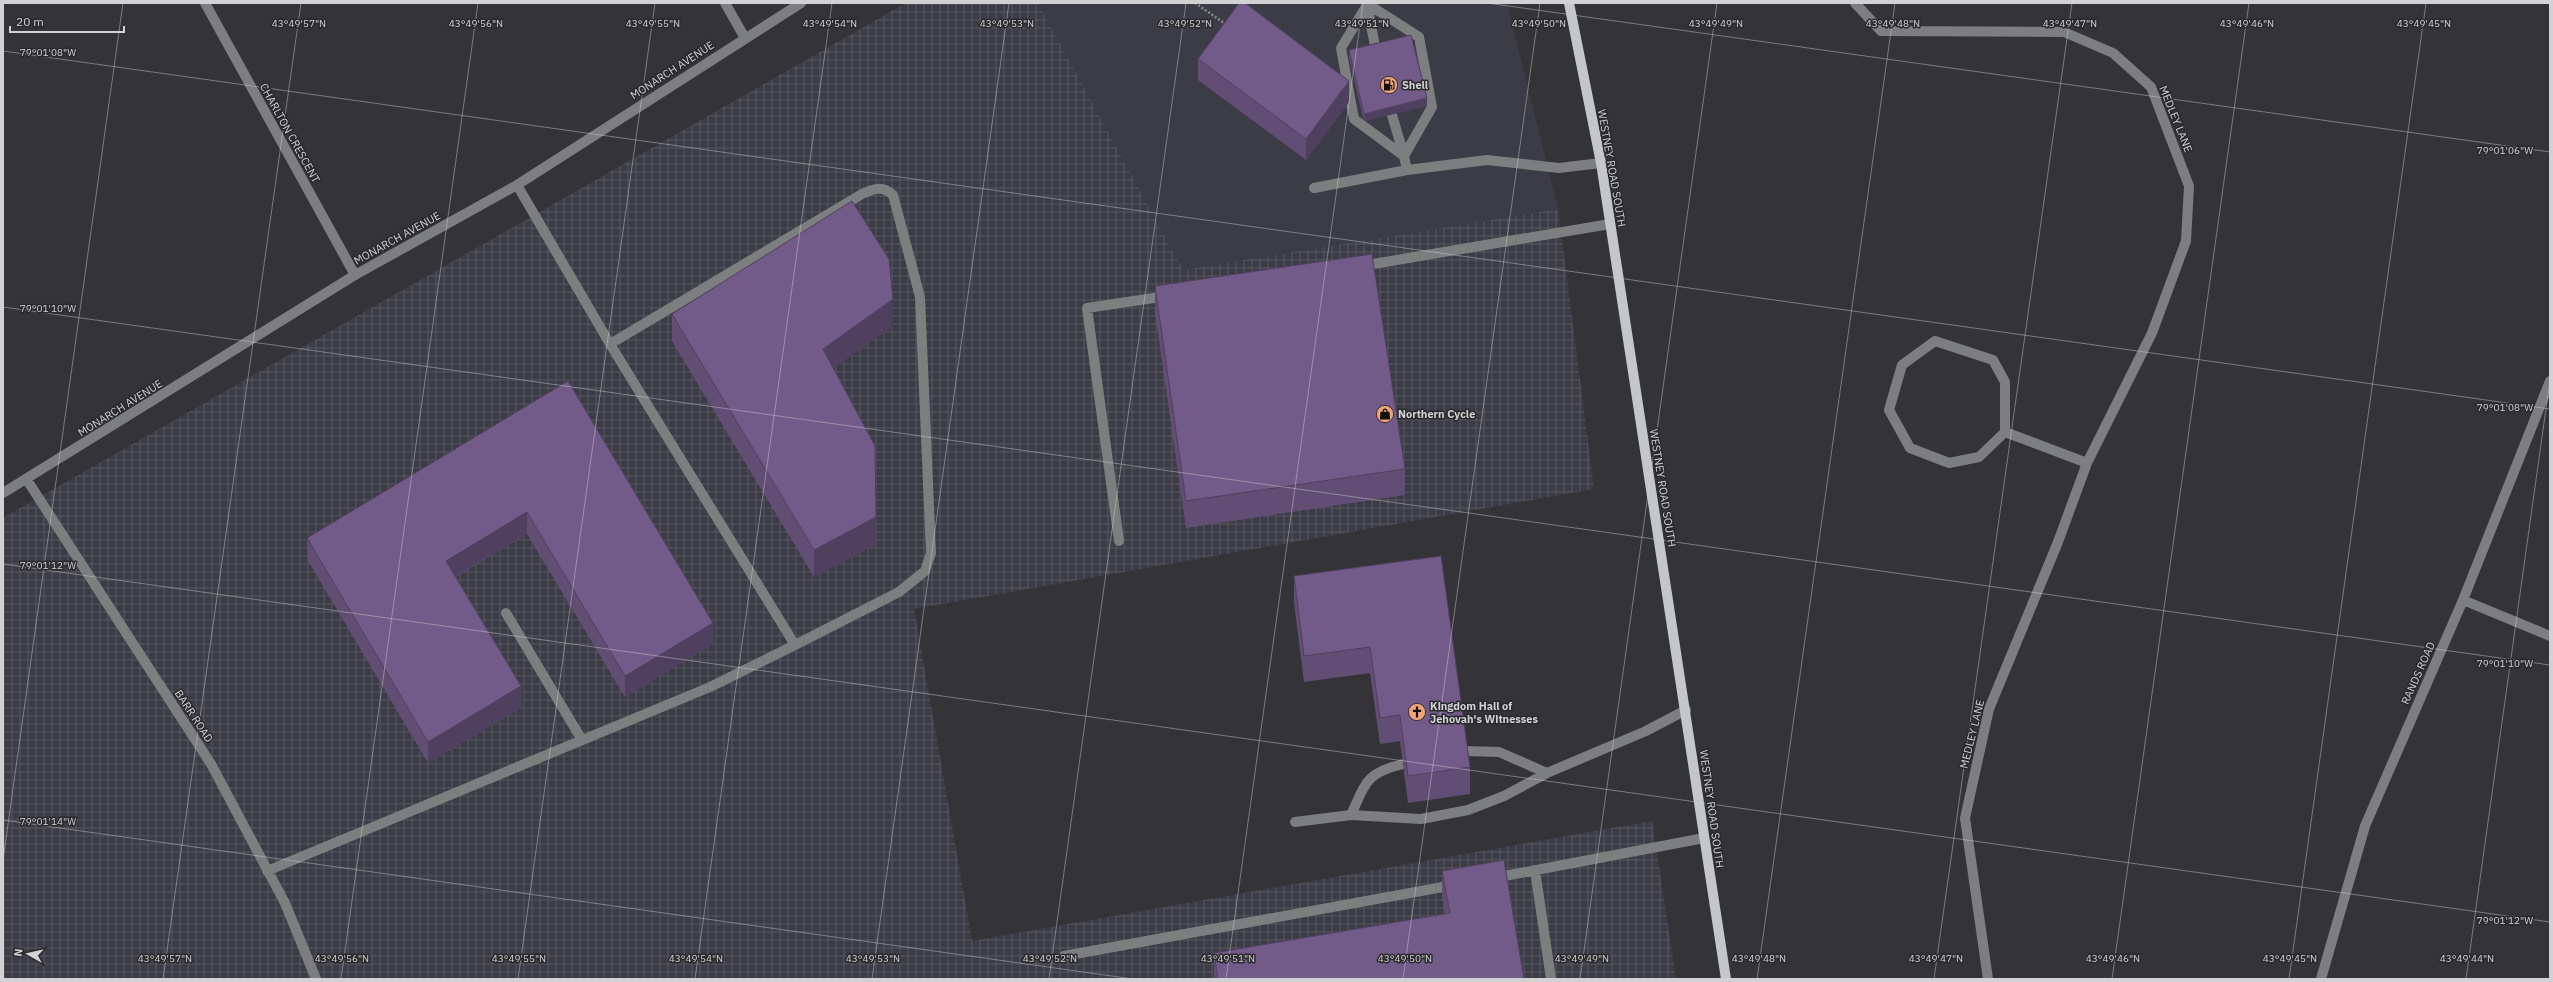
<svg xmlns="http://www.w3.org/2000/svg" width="2553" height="982" font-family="'IBM Plex Sans',sans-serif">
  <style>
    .built { fill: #3b3c46 }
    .industrial { fill: url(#industrial-grid) }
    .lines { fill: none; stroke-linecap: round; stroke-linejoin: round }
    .path { stroke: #8b8b8e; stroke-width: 2.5; stroke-dasharray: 2 2; stroke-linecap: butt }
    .minor { stroke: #7d7e80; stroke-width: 10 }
    .major { stroke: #c4c7ca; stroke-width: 10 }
    .wall { fill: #624e75 }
    .shaded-wall { fill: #50405f }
    .building { fill: #725b88; stroke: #50405f }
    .ticks { fill: none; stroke: #d2d2d5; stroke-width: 1; stroke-opacity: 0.45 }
    .labels { text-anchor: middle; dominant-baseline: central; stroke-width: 3; stroke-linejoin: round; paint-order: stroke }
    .street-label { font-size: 11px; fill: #d2d2d5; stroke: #2a2a2e }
    .poi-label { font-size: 11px; font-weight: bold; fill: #d2d2d5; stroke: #2a2a2e; text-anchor: start }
    .ticks-label { font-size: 10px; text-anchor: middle; fill: #d2d2d5; stroke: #2a2a2e; stroke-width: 3; stroke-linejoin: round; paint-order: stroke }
  </style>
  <defs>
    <pattern id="industrial-grid" width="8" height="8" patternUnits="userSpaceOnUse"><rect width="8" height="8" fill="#3b3c46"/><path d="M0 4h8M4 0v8" fill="none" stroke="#565760"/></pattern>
  </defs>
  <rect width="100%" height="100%" fill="#343438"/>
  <path class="built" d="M 1038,3 L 1507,3 L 1558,209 L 1183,270 Z"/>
  <path class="industrial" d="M 906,3 L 1038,3 L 1183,270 L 1558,209 L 1594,489 L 914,609 L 972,941 L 1652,821 L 1676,979 L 3,979 L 3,518 Z"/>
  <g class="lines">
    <path class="path" d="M 1195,3 L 1227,25"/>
    <path class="minor" d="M 205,3 L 355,275
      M 725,3 L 745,38
      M 1366,3 L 1419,37 L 1432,107 L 1404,156 L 1407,170
      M 1855,3 L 1881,31 L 2064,32 L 2113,53 L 2151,87 L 2189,186 L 2186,241 L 2152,333 L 2087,463 L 2058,542 L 1989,709 L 1965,818 L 1988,979
      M 1367,5 L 1341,48 L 1354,119 L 1404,156
      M 1367,5 L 1376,51
      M 1392,115 L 1404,156
      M 1314,188 L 1407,170 L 1487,160 L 1559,168 L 1601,163
      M 1361,266 L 1610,224
      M 610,344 L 862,194 C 874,189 882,185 893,195 L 920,297 L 931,553 L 925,571 L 899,592 L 795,645
      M 2005,432 L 1979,457 L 1949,463 L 1910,448 L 1889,410 L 1902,365 L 1935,341 L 1993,360 L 2005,382 L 2005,432 L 2087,463
      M 27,480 L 211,764 L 285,903 L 316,979
      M 3,493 L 355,275 L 517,185 L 801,3
      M 1119,541 L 1087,308 L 1167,296
      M 2463,600 L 2550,636
      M 506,613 L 582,740
      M 1464,751 L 1499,752 L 1547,773
      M 1351,815 C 1366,782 1366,773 1403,764
      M 1295,822 L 1351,815 L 1421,819 L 1468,810 L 1504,796 L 1547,773 L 1646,731 L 1686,710
      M 1535,870 L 1551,979
      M 267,871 L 710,687 L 795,645 L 610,344 L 517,185
      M 1494,878 L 1704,838
      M 1064,956 L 1454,885
      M 2321,979 L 2365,826 L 2463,600 L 2550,381"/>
    <path class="major" d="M 1569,3 L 1601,163 L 1726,979"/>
  </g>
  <path class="wall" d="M 1349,50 L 1427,106 L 1364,121 L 1349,58 Z
    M 1198,59 L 1349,102 L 1306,160 L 1198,80 Z
    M 1155,286 L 1405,469 L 1405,495 L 1186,528 L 1155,313 Z
    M 672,314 L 893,326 L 833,368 L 876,544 L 814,577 L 672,341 Z
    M 568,381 L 713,644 L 625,697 L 527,534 L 456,577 L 521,708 L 428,763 L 307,559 L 307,538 Z
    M 1441,556 L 1470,767 L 1470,794 L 1408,803 L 1400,741 L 1380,744 L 1370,673 L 1304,682 L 1294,603 L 1294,576 Z
    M 1442,871 L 1524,979 L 1214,979 L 1214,953 L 1445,914 L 1442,897 Z"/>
  <path class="shaded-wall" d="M 1349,81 L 1349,102 L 1306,160 L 1306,139 Z
    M 1427,98 L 1427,106 L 1364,121 L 1364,114 Z
    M 893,299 L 893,326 L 823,376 L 823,349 Z
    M 527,512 L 527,534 L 446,582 L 446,561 Z
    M 876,517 L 876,544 L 814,577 L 814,550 Z
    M 713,623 L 713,644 L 625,697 L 625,676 Z
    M 521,686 L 521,708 L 428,763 L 428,742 Z"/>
  <path class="building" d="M 1239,3 L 1245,3 L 1349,81 L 1306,139 L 1198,59 Z
    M 1411,35 L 1427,98 L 1364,114 L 1349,50 Z
    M 852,201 L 889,259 L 893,299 L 823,349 L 875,446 L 876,517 L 814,550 L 672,314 Z
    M 1372,254 L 1405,469 L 1186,501 L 1155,286 Z
    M 568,381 L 713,623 L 625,676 L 527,512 L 446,561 L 521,686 L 428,742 L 307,538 Z
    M 1441,556 L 1470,767 L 1408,776 L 1400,715 L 1380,718 L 1370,647 L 1304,656 L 1294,576 Z
    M 1504,860 L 1524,979 L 1218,979 L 1214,953 L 1450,913 L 1442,871 Z"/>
  <path class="ticks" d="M 1487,3 L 2550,152M 3,51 L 2550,409M 3,307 L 2550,665M 3,564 L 2550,922M 3,820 L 1133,979M 3,860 L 123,3M 163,979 L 301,3M 341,979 L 478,3M 518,979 L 655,3M 695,979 L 832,3M 872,979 L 1009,3M 1049,979 L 1186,3M 1226,979 L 1363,3M 1403,979 L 1540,3M 1580,979 L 1717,3M 1757,979 L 1895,3M 1934,979 L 2072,3M 2112,979 L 2249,3M 2289,979 L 2426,3M 2466,979 L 2550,380"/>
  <defs>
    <symbol id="fuel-disc" viewBox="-11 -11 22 22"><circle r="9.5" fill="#efa377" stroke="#2a2a2e"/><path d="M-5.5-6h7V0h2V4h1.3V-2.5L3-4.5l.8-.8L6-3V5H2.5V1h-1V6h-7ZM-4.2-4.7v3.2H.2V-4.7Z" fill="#111"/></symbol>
    <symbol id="shop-disc" viewBox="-11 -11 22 22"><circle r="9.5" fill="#efa377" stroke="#2a2a2e"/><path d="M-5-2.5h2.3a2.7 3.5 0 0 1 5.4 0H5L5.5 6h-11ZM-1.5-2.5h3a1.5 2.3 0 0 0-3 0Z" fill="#111"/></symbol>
    <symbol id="church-disc" viewBox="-11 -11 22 22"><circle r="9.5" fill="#efa377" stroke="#2a2a2e"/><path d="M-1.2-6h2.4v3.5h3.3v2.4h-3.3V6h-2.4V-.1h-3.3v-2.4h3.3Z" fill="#111"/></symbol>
  </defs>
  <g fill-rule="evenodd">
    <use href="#fuel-disc" x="1379" y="75" width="20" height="20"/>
    <use href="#shop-disc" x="1375" y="404" width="20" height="20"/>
    <use href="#church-disc" x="1407" y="702" width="20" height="20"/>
  </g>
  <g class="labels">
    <g class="street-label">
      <text transform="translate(672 70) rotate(-33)">MONARCH AVENUE</text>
      <text transform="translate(2176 119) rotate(68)">MEDLEY LANE</text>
      <text transform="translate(290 133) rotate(61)">CHARLTON CRESCENT</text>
      <text transform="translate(1612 168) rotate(80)">WESTNEY ROAD SOUTH</text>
      <text transform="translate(397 238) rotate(-29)">MONARCH AVENUE</text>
      <text transform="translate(120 408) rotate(-32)">MONARCH AVENUE</text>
      <text transform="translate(1663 488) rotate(81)">WESTNEY ROAD SOUTH</text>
      <text transform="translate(2418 673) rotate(-66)">RANDS ROAD</text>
      <text transform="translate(194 716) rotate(57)">BARR ROAD</text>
      <text transform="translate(1972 734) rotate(-76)">MEDLEY LANE</text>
      <text transform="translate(1712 809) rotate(82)">WESTNEY ROAD SOUTH</text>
    </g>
    <g class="poi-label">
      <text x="1402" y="85">Shell</text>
      <text x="1398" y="414">Northern Cycle</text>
      <text x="1430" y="706">Kingdom Hall of<tspan x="1430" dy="13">Jehovah's Witnesses</tspan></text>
    </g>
  </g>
  <g class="ticks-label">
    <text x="299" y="27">43°49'57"N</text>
    <text x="476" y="27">43°49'56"N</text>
    <text x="653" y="27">43°49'55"N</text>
    <text x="830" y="27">43°49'54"N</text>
    <text x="1007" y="27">43°49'53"N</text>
    <text x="1185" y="27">43°49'52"N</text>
    <text x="1362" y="27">43°49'51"N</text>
    <text x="1539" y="27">43°49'50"N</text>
    <text x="1716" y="27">43°49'49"N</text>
    <text x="1893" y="27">43°49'48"N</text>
    <text x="2070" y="27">43°49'47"N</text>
    <text x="2247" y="27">43°49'46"N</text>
    <text x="2424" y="27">43°49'45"N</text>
    <text x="48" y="56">79°01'08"W</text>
    <text x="2505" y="154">79°01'06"W</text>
    <text x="48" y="312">79°01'10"W</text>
    <text x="2505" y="411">79°01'08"W</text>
    <text x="48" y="569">79°01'12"W</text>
    <text x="2505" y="667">79°01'10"W</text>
    <text x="48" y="825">79°01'14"W</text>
    <text x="2505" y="924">79°01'12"W</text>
    <text x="165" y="962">43°49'57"N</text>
    <text x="342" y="962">43°49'56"N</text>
    <text x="519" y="962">43°49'55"N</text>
    <text x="696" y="962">43°49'54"N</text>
    <text x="873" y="962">43°49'53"N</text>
    <text x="1050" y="962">43°49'52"N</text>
    <text x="1228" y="962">43°49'51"N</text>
    <text x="1405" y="962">43°49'50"N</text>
    <text x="1582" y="962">43°49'49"N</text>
    <text x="1759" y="962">43°49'48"N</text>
    <text x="1936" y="962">43°49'47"N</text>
    <text x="2113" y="962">43°49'46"N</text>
    <text x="2290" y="962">43°49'45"N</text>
    <text x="2467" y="962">43°49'44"N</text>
  </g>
  <rect width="2553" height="982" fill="none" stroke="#d2d2d5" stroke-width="8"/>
  <g transform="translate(28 954) rotate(278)" stroke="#2a2a2e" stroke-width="3" paint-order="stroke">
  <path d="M0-3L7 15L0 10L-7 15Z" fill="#d2d2d5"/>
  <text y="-6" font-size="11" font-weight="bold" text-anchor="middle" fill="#d2d2d5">N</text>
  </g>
  <path d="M10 26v6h114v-6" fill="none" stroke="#d2d2d5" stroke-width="2"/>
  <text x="16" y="26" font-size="12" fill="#d2d2d5" stroke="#2a2a2e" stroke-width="3" paint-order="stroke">20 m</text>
</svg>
